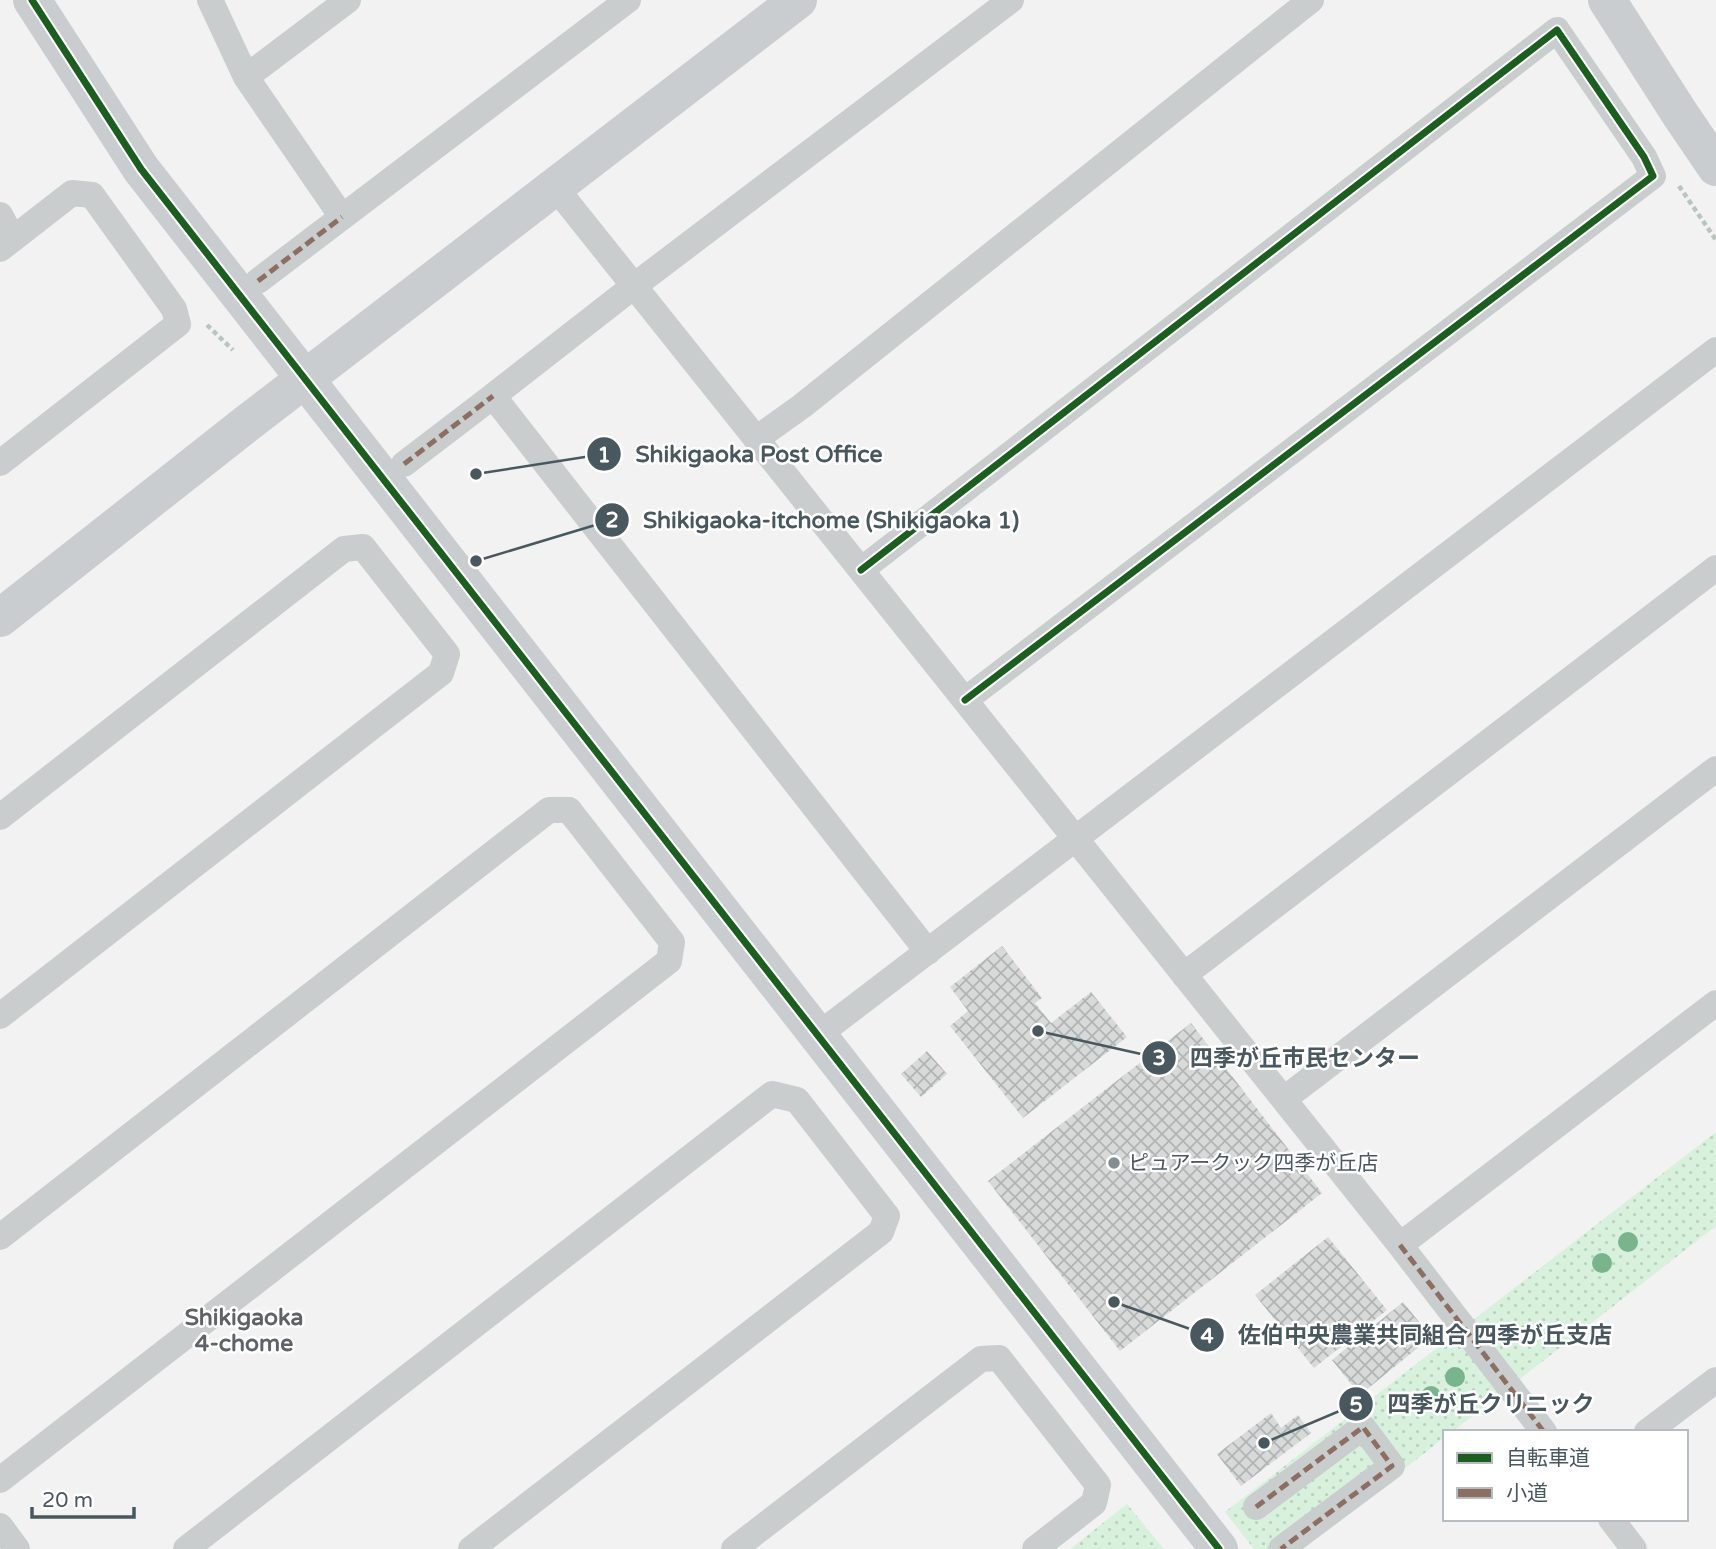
<svg xmlns="http://www.w3.org/2000/svg" width="1716" height="1549" font-family="'Varela Round','Noto Sans JP',sans-serif">
  <style>
    .park { fill: url(#park-dots) }
    .building { fill: url(#building-cross-hatch) }
    .lines { fill: none; stroke-linecap: round; stroke-linejoin: round }
    .path { stroke: #b9c5bf; stroke-width: 4.5; stroke-dasharray: 5 3.5; stroke-linecap: butt }
    .street { stroke: #c9cdce; stroke-width: 26 }
    .secondary { stroke: #cacdcf; stroke-width: 38 }
    .quiet { stroke: #8d6e63; stroke-width: 5; stroke-dasharray: 10 5; stroke-linecap: butt }
    .cycleway-casing { stroke: #fff; stroke-width: 11 }
    .cycleway { stroke: #1b5e20; stroke-width: 7 }
    .tree { fill: #7ab48d }
    .poi-dot { fill: #848e92; stroke: #fff; stroke-width: 2.5 }
    .labels { text-anchor: middle; dominant-baseline: central; stroke-width: 5; stroke-linejoin: round; paint-order: stroke }
    .poi-label { font-size: 21px; fill: #49585f; stroke: #fff; text-anchor: start }
    .neighbourhood-label { font-size: 23px; font-weight: bold; fill: #5e6366; stroke: #fff }
    .leader { fill: none; stroke: #49585f; stroke-width: 2.5 }
    .callout-dot { fill: #49585f; stroke: #fff; stroke-width: 2.5 }
    .mark-label { font-size: 21px; text-anchor: middle; font-weight: bold; fill: #fff }
    .callout-label { font-size: 23px; text-anchor: middle; font-weight: bold; fill: #49585f; stroke: #fff; stroke-width: 5; stroke-linejoin: round; paint-order: stroke }
  </style>
  <defs>
    <pattern id="park-dots" width="8" height="8" patternUnits="userSpaceOnUse" patternTransform="scale(1.75)"><rect width="8" height="8" fill="#d7f1dd"/><path d="M2 2h.1M6 6h.1" fill="none" stroke="#bad1c0" stroke-width="1.8" stroke-linecap="round"/></pattern>
    <pattern id="building-cross-hatch" width="8" height="8" patternUnits="userSpaceOnUse" patternTransform="scale(1.75)"><rect width="8" height="8" fill="#d8dada"/><path d="M0 0l8 8M0 8l8-8" fill="none" stroke="#b1b4b4"/></pattern>
  </defs>
  <rect width="100%" height="100%" fill="#f2f2f2"/>
  <path class="park" d="M 1716,1132 L 1716,1226 L 1452,1432 L 1445,1432 L 1445,1437 L 1302,1549 L 1254,1549 L 1225,1512 Z
    M 1127,1504 L 1164,1549 L 1070,1549 Z"/>
  <path class="building" d="M 1002,946 L 1042,998 L 1035,1003 L 1051,1023 L 1091,992 L 1127,1037 L 1023,1118 L 950,1026 L 968,1011 L 950,987 Z
    M 1191,1023 L 1322,1193 L 1120,1351 L 988,1181 Z
    M 927,1051 L 947,1074 L 921,1097 L 901,1074 Z
    M 1328,1237 L 1387,1310 L 1314,1368 L 1255,1295 Z
    M 1403,1302 L 1431,1337 L 1360,1395 L 1332,1360 Z
    M 1271,1413 L 1281,1428 L 1298,1415 L 1311,1433 L 1241,1486 L 1217,1454 Z"/>
  <g class="lines">
    <path class="path" d="M 1679,186 L 1716,240
      M 207,325 L 233,350
      M 1387,1408 L 1400,1398"/>
    <path class="street" d="M 210,0 L 246,77 L 342,217
      M 246,77 L 348,0
      M 555,187 L 1400,1245 L 1544,1432
      M 0,215 L 13,239
      M 0,249 L 72,193 L 92,195 L 174,309 L 178,324 L 0,463
      M 258,281 L 628,0
      M 756,439 L 802,406 L 1311,0
      M 404,464 L 493,396
      M 861,570 L 1557,30 L 1644,157 L 1653,176 L 965,700
      M 0,817 L 344,549 L 363,547 L 447,654 L 441,673 L 0,1016
      M 928,952 L 493,396 L 634,286 L 1011,0
      M 1184,975 L 1716,568
      M 818,1035 L 1716,350
      M 1284,1099 L 1716,769
      M 0,1237 L 549,810 L 569,810 L 672,942 L 669,961 L 0,1480
      M 1400,1245 L 1716,1003
      M 1647,1432 L 1716,1380
      M 1256,1507 L 1363,1427 L 1392,1466 L 1281,1549
      M 1611,1519 L 1634,1549
      M 0,1526 L 17,1549
      M 186,1549 L 772,1094 L 797,1100 L 887,1216 L 881,1232 L 471,1549
      M 734,1549 L 981,1359 L 999,1358 L 1098,1485 L 1094,1503 L 1035,1549"/>
    <path class="secondary" d="M 32,0 L 141,169 L 1219,1549
      M 1607,0 L 1680,114 L 1716,167
      M 0,618 L 250,421 L 798,0"/>
    <path class="quiet" d="M 258,281 L 342,217
      M 404,464 L 493,396
      M 1400,1245 L 1544,1432
      M 1256,1507 L 1363,1427 L 1392,1466 L 1281,1549"/>
    <defs>
      <path id="cycleway" d="M 32,0 L 141,169 L 1219,1549
        M 861,570 L 1557,30 L 1644,157 L 1653,176 L 965,700"/>
    </defs>
    <use href="#cycleway" class="cycleway-casing"/>
    <use href="#cycleway" class="cycleway"/>
  </g>
  <g class="tree">
    <circle cx="1628" cy="1242" r="10"/>
    <circle cx="1602" cy="1263" r="10"/>
    <circle cx="1455" cy="1377" r="10"/>
    <circle cx="1431" cy="1396" r="10"/>
  </g>
  <circle class="poi-dot" cx="1114" cy="1163" r="7"/>
  <g class="labels">
    <g class="poi-label">
      <text x="1128" y="1163">ピュアークック四季が丘店</text>
    </g>
    <g class="neighbourhood-label">
      <text x="244" y="1318">Shikigaoka<tspan x="244" dy="26">4-chome</tspan></text>
    </g>
  </g>
  <path class="leader" d="M476 474L604 454M476 561L612 520M1038 1031L1159 1058M1114 1302L1207 1335M1264 1443L1356 1404"/>
  <g class="callout-dot">
    <circle cx="476" cy="474" r="7"/>
    <circle cx="476" cy="561" r="7"/>
    <circle cx="1038" cy="1031" r="7"/>
    <circle cx="1114" cy="1302" r="7"/>
    <circle cx="1264" cy="1443" r="7"/>
    <circle cx="604" cy="454" r="18"/>
    <circle cx="612" cy="520" r="18"/>
    <circle cx="1159" cy="1058" r="18"/>
    <circle cx="1207" cy="1335" r="18"/>
    <circle cx="1356" cy="1404" r="18"/>
  </g>
  <g class="mark-label">
    <text x="604" y="462">1</text>
    <text x="612" y="527">2</text>
    <text x="1159" y="1065">3</text>
    <text x="1207" y="1343">4</text>
    <text x="1356" y="1412">5</text>
  </g>
  <g class="callout-label">
    <text x="759" y="462">Shikigaoka Post Office</text>
    <text x="831" y="528">Shikigaoka-itchome (Shikigaoka 1)</text>
    <text x="1305" y="1066">四季が丘市民センター</text>
    <text x="1425" y="1343">佐伯中央農業共同組合 四季が丘支店</text>
    <text x="1491" y="1412">四季が丘クリニック</text>
  </g>
  <rect x="1443" y="1430" width="245" height="91" fill="#ffffff" stroke="#b6bcbf" stroke-width="2"/>
  <rect x="1457" y="1453" width="35" height="10" fill="#1b5e20" stroke="#b6bcbf" stroke-width="2"/>
  <text x="1506" y="1465" font-size="21" fill="#49585f">自転車道</text>
  <rect x="1457" y="1488" width="35" height="10" fill="#8d6e63" stroke="#b6bcbf" stroke-width="2"/>
  <text x="1506" y="1500" font-size="21" fill="#49585f">小道</text>
  <path d="M32 1507v10h102v-10" fill="none" stroke="#49585f" stroke-width="3.5"/>
  <text x="42" y="1507" font-size="21" fill="#49585f" stroke="#ffffff" stroke-width="5" paint-order="stroke">20 m</text>
</svg>
